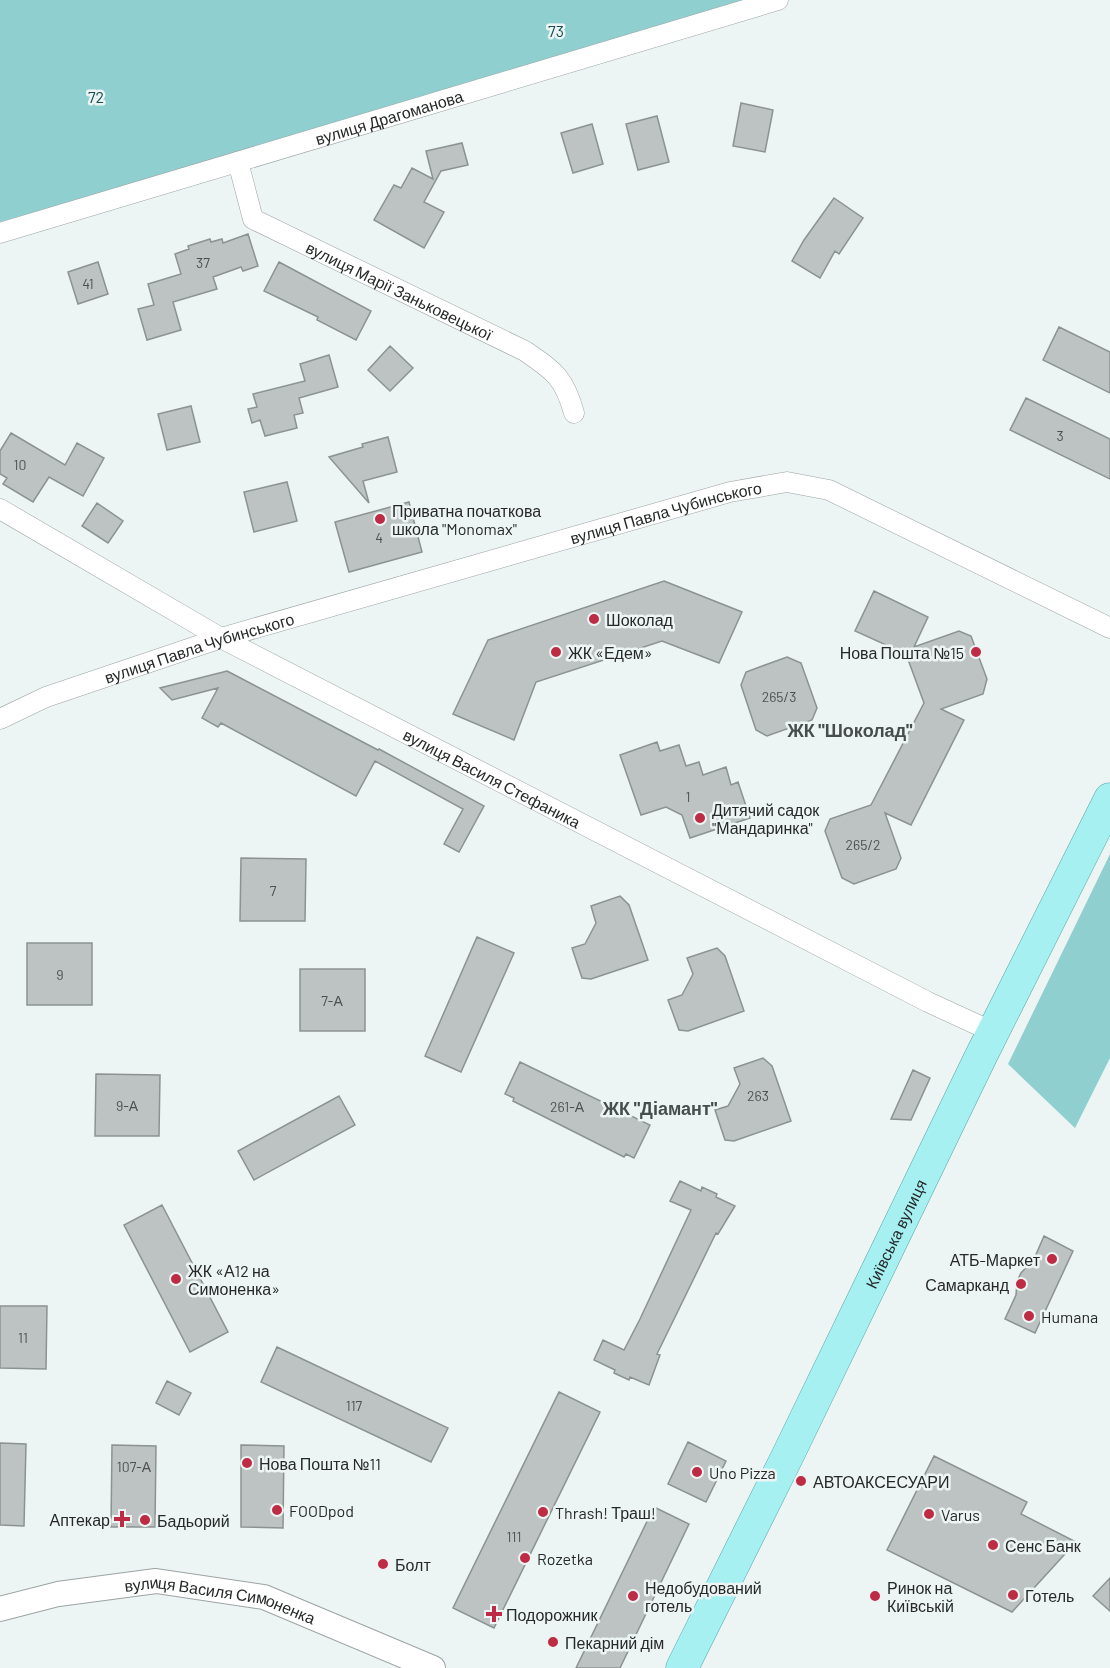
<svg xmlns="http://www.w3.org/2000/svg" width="1110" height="1668" font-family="Barlow,sans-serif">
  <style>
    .forest { fill: #8fcfd0 }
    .building { fill: #bdc3c3; stroke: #8c9292; stroke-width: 1.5 }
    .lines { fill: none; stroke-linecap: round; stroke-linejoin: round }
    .minor-casing { stroke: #9ca3a3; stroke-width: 21 }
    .tertiary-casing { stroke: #9ca3a3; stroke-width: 26 }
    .primary-casing { stroke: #53a4a6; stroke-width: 33 }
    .minor { stroke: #fff; stroke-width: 20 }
    .tertiary { stroke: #fff; stroke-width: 24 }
    .primary { stroke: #a6f0f2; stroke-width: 32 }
    .poi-dot { fill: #bd2c44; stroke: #edf4f4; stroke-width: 2 }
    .labels { text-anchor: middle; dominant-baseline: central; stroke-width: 5; stroke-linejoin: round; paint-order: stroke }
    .number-label { font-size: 14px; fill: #4c5050 }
    .park-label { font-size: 16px; fill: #164e4f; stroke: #edf4f4 }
    .street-label { font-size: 16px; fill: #272929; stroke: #edf4f4 }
    .poi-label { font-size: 16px; fill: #272929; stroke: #edf4f4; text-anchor: start }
    .neighbourhood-label { font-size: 18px; font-weight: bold; fill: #474c4c; stroke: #edf4f4 }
  </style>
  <rect width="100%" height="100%" fill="#edf4f4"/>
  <path class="forest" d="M 0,0 L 768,0 L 0,222 Z
    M 1110,854 L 1110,1058 L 1075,1128 L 1008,1064 Z"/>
  <path class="building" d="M 741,103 L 773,110 L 765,152 L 733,146 Z
    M 657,116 L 669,162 L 638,170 L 626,124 Z
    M 592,124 L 603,164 L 573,173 L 561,133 Z
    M 462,143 L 468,165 L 441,171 L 424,202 L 444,212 L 424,248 L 374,220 L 394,185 L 401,188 L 412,168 L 433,179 L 426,151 Z
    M 834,198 L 863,218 L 839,254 L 835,251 L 820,278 L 792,261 L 804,240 Z
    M 248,234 L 258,266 L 243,271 L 241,267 L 213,277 L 217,289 L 173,302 L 181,330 L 147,340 L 138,309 L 154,305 L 148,284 L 181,274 L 175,254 L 189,249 L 188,246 L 210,239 L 211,242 L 222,239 L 223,243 Z
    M 98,262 L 108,294 L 78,304 L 68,272 Z
    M 279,262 L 371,311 L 356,340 L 317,320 L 318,317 L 264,291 Z
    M 1059,327 L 1110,352 L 1110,393 L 1043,360 Z
    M 390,346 L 413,368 L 390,391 L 368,370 Z
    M 329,355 L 338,387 L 299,398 L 303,413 L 294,415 L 297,428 L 265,436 L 260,420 L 252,423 L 248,409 L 257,407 L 253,394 L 305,381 L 300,364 Z
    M 1026,398 L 1110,439 L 1110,479 L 1010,430 Z
    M 191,406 L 200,442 L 167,450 L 158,414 Z
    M 11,433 L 65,465 L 77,443 L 104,458 L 83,496 L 49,477 L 33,502 L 3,484 L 7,478 L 0,474 L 0,451 Z
    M 388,437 L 397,472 L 363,481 L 369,503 L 329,457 L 363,447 L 362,444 Z
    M 287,482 L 297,521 L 254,532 L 244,492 Z
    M 409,502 L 422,552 L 349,572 L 335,522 Z
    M 97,503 L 123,521 L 108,543 L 82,526 Z
    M 664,581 L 742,612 L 719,663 L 662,641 L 536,682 L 514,740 L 453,714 L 488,640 Z
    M 874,591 L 928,617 L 914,647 L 959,631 L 971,636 L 987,679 L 983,694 L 941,709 L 964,720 L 911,825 L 885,813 L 901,858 L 896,869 L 854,884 L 842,878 L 825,831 L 830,819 L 871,805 L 924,703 L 906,654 L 855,631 Z
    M 787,657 L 801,663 L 817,708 L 812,720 L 767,736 L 756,730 L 741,685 L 746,672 Z
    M 227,671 L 378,750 L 379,749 L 484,806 L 459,852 L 444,844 L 463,809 L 375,761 L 356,796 L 221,723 L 218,727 L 202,718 L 218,688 L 172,700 L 160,688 Z
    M 657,742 L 660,751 L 679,745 L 686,766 L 699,762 L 703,775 L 726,767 L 731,785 L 738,782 L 750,818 L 690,838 L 682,815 L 666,807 L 641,815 L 620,755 Z
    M 241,858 L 306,859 L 305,921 L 240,921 Z
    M 620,896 L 629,905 L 648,960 L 591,979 L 582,978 L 572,948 L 585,944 L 596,923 L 591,906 Z
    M 477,937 L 514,953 L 461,1072 L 425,1056 Z
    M 27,943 L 92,943 L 92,1005 L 27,1005 Z
    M 717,948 L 725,956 L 744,1011 L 688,1031 L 679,1030 L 668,1000 L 682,995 L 693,974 L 687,958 Z
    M 300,969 L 365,969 L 365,1031 L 300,1031 Z
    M 763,1058 L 772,1066 L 791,1121 L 734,1141 L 725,1140 L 715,1110 L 728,1106 L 740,1084 L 734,1068 Z
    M 520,1062 L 650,1125 L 634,1158 L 626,1154 L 624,1157 L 513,1101 L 514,1098 L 505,1094 Z
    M 913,1070 L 930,1078 L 911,1120 L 891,1119 Z
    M 96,1074 L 160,1075 L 159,1136 L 95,1136 Z
    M 339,1096 L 355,1125 L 254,1180 L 238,1151 Z
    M 680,1181 L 701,1191 L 702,1187 L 717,1194 L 716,1197 L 735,1206 L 718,1234 L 716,1233 L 657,1354 L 660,1355 L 649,1385 L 630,1377 L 629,1380 L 614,1373 L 615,1370 L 594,1360 L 603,1340 L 624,1350 L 640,1319 L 691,1210 L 670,1201 Z
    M 162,1205 L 228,1332 L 190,1352 L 124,1225 Z
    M 1044,1236 L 1073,1251 L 1035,1333 L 1005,1319 L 1016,1295 L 1017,1281 L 1021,1273 L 1034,1259 Z
    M 0,1306 L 47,1306 L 46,1369 L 0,1368 Z
    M 277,1347 L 448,1428 L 431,1462 L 261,1382 Z
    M 167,1381 L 191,1393 L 179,1415 L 156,1403 Z
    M 559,1392 L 600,1412 L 494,1628 L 453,1608 Z
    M 688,1442 L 726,1461 L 706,1502 L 668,1484 Z
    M 0,1443 L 26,1444 L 24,1526 L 0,1525 Z
    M 112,1445 L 156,1446 L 155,1527 L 111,1527 Z
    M 241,1445 L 284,1446 L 283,1528 L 241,1527 Z
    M 934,1456 L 1027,1502 L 1021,1514 L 1076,1542 L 1012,1612 L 887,1550 Z
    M 654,1507 L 689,1524 L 620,1668 L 576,1668 Z
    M 1110,1578 L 1110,1611 L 1093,1596 Z"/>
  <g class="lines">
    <defs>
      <g id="minor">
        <path id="s1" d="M 238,162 L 253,219 L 525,351 C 554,371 564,377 574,413"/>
        <path id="s2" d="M 0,233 L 778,0"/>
        <path id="s3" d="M 0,509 L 221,638 L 928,1002 L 993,1032"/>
        <path id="s4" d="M 0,719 L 46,697 L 221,638 L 730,492 L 787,482 L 829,490 L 1110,628"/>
      </g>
      <g id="tertiary">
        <path id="s5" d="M 0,1609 L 58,1594 L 156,1581 L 264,1597 L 433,1668"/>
      </g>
      <g id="primary">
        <path id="s6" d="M 682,1668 L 788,1455 L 981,1056 L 1110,799"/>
      </g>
    </defs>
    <use href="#minor" class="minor-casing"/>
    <use href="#tertiary" class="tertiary-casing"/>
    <use href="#primary" class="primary-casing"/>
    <use href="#minor" class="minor"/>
    <use href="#tertiary" class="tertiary"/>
    <use href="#primary" class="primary"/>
  </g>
  <g class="poi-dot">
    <circle cx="380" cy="519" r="6"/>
    <circle cx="594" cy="619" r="6"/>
    <circle cx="556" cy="652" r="6"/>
    <circle cx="976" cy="652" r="6"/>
    <circle cx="700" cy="818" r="6"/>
    <circle cx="1052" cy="1259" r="6"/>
    <circle cx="176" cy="1279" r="6"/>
    <circle cx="1021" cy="1284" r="6"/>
    <circle cx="1029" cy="1316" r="6"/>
    <circle cx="247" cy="1463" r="6"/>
    <circle cx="697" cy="1472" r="6"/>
    <circle cx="801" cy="1481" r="6"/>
    <circle cx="277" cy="1510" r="6"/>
    <circle cx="543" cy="1512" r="6"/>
    <circle cx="929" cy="1514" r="6"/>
    <path d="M119 1510h6v6h6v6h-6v6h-6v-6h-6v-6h6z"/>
    <circle cx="145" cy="1520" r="6"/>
    <circle cx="993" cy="1545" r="6"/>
    <circle cx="525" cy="1558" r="6"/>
    <circle cx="383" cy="1564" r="6"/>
    <circle cx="1013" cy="1595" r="6"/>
    <circle cx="633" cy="1596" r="6"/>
    <circle cx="875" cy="1596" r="6"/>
    <path d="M491 1605h6v6h6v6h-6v6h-6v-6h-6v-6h6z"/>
    <circle cx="553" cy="1642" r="6"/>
  </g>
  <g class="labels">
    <g class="number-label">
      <text x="203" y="262">37</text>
      <text x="88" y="283">41</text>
      <text x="1060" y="435">3</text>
      <text x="20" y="464">10</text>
      <text x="379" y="537">4</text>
      <text x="779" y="696">265/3</text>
      <text x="688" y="796">1</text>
      <text x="863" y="844">265/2</text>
      <text x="273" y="890">7</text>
      <text x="60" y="974">9</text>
      <text x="332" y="1000">7-А</text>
      <text x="758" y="1095">263</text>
      <text x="127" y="1105">9-А</text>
      <text x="567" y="1106">261-А</text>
      <text x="23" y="1337">11</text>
      <text x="354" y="1405">117</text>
      <text x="134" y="1466">107-А</text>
      <text x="514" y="1536">111</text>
    </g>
    <g class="park-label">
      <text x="556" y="30">73</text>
      <text x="96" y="96">72</text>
    </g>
    <g class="street-label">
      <text stroke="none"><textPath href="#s2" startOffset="406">вулиця Драгоманова</textPath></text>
      <text stroke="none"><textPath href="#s1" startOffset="222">вулиця Марії Заньковецької</textPath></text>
      <text stroke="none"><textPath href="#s4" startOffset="698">вулиця Павла Чубинського</textPath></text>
      <text stroke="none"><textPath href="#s4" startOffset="212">вулиця Павла Чубинського</textPath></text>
      <text stroke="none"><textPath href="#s3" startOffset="561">вулиця Василя Стефаника</textPath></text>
      <text stroke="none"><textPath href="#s6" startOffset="484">Київська вулиця</textPath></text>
      <text stroke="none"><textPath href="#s5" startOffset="225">вулиця Василя Симоненка</textPath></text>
    </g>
    <g class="poi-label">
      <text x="392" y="510">Приватна початкова<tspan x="392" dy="18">школа "Monomax"</tspan></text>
      <text x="606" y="619">Шоколад</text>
      <text x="568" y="652">ЖК «Едем»</text>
      <text x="964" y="652" text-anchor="end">Нова Пошта №15</text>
      <text x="712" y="809">Дитячий садок<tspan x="712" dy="18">"Мандаринка"</tspan></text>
      <text x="1040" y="1259" text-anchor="end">АТБ-Маркет</text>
      <text x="188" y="1270">ЖК «А12 на<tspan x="188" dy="18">Симоненка»</tspan></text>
      <text x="1009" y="1284" text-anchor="end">Самарканд</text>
      <text x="1041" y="1316">Humana</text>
      <text x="259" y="1463">Нова Пошта №11</text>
      <text x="709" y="1472">Uno Pizza</text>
      <text x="813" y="1481">АВТОАКСЕСУАРИ</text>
      <text x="289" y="1510">FOODpod</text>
      <text x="555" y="1512">Thrash! Траш!</text>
      <text x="941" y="1514">Varus</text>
      <text x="110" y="1519" text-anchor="end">Аптекар</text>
      <text x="157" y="1520">Бадьорий</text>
      <text x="1005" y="1545">Сенс Банк</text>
      <text x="537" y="1558">Rozetka</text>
      <text x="395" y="1564">Болт</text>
      <text x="645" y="1587">Недобудований<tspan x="645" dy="18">готель</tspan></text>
      <text x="887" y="1587">Ринок на<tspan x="887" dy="18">Київській</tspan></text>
      <text x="1025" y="1595">Готель</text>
      <text x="506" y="1614">Подорожник</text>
      <text x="565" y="1642">Пекарний дім</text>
    </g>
    <g class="neighbourhood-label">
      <text x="850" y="730">ЖК "Шоколад"</text>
      <text x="660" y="1108">ЖК "Діамант"</text>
    </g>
  </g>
</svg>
